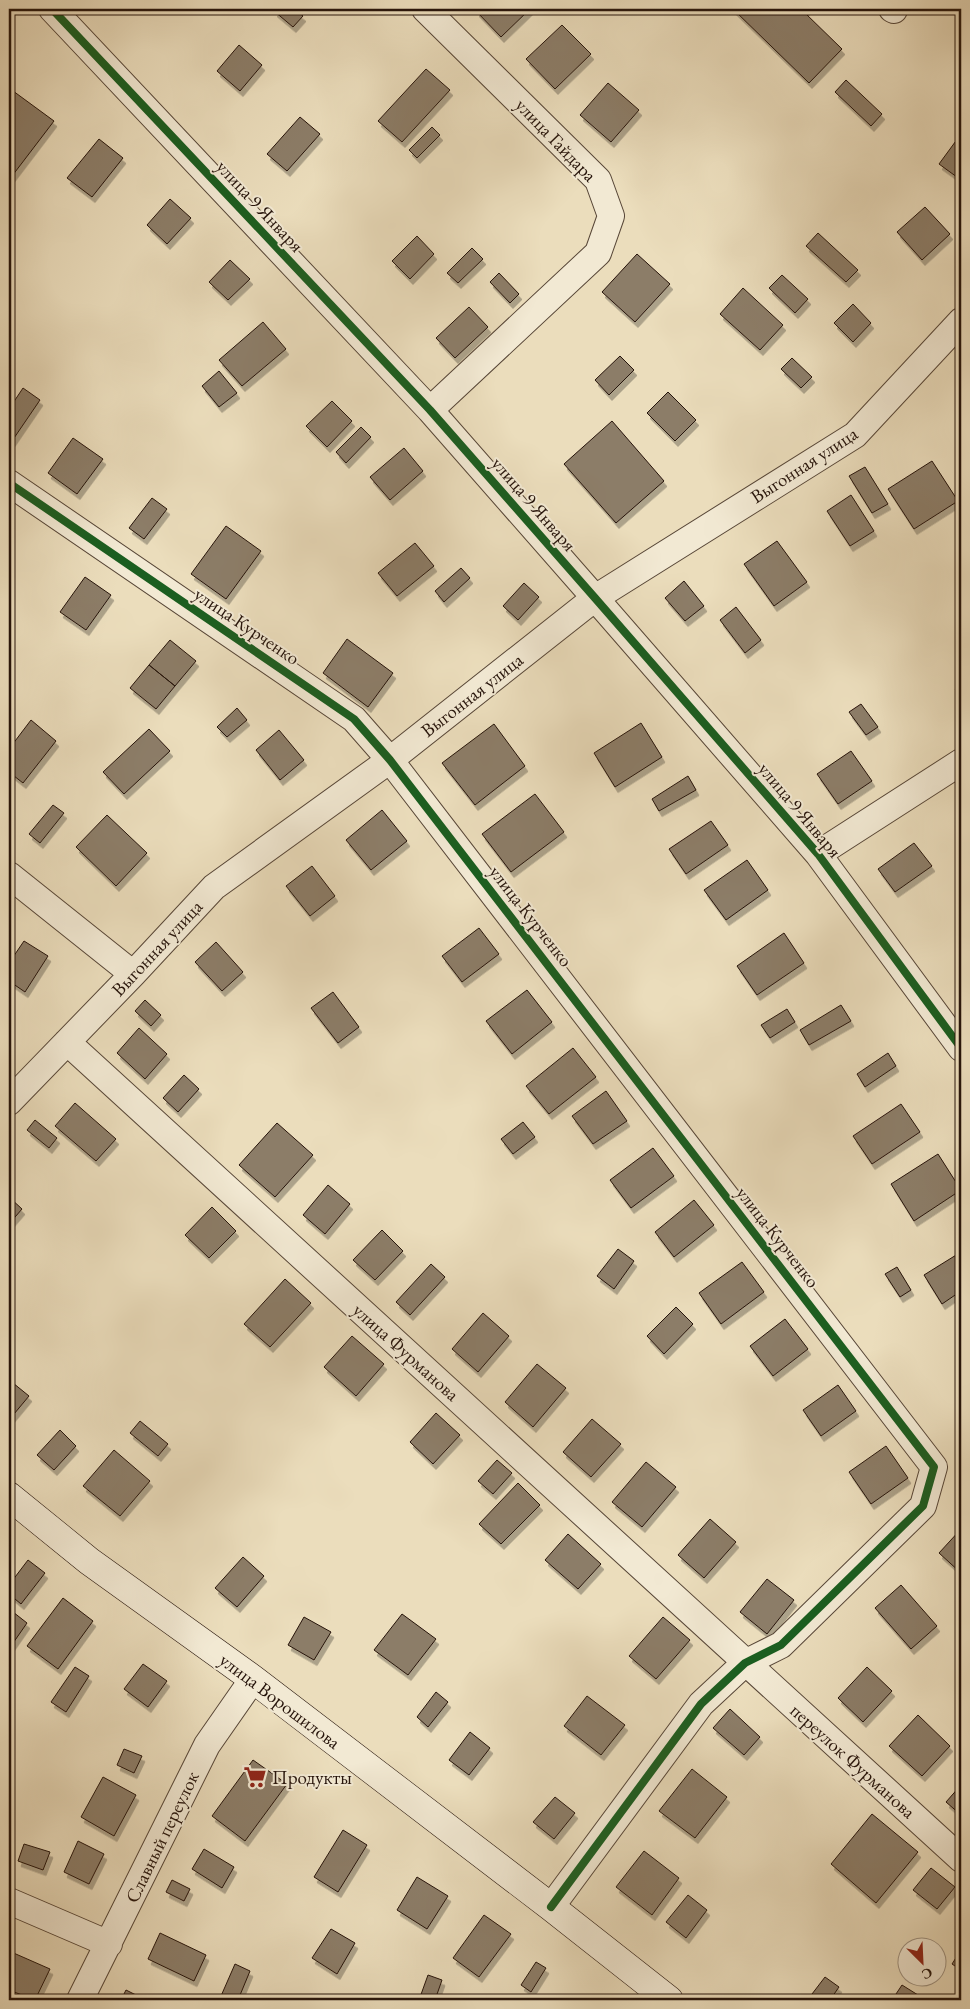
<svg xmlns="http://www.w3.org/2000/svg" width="970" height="2009" font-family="'EB Garamond',serif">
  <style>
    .building { fill: #8c7d67; stroke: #26140b; filter: url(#shadow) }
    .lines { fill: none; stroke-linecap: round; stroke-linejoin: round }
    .minor-casing { stroke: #574637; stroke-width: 28 }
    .secondary-casing { stroke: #26140b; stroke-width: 29 }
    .minor { stroke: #f2e9d3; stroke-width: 26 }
    .secondary { stroke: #f2e9d3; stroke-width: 28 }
    .cycleway-casing { stroke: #f2e9d3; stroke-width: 11 }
    .cycleway { stroke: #1b5e20; stroke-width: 8 }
    .labels { text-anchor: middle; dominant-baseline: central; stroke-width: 4; stroke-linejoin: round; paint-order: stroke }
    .street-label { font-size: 19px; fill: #26140b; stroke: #f2e9d3 }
    .poi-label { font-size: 19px; fill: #26140b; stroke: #f2e9d3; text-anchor: start }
  </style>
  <defs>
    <filter id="shadow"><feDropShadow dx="3" dy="5.5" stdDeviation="0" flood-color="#0004"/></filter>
  </defs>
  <rect width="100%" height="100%" fill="#ebddbc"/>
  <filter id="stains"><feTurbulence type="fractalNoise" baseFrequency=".004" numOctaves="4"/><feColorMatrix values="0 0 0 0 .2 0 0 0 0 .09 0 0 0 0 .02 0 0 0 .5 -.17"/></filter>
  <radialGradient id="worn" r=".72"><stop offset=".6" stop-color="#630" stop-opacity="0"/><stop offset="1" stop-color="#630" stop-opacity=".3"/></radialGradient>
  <path class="building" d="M 276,9 L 294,9 L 303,16 L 293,27 L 274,11 Z
    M 478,9 L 530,9 L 501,37 L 476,11 Z
    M 733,9 L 807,9 L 804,12 L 842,49 L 809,83 Z
    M 562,25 L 591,54 L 555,89 L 526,59 Z
    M 239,45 L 262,65 L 240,91 L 217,71 Z
    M 426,69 L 450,90 L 402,142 L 378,121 Z
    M 846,80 L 882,114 L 871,126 L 835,92 Z
    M 608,83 L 639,110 L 611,142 L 580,115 Z
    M 9,88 L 54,121 L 9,180 Z
    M 300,117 L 320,134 L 287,171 L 267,154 Z
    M 432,127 L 440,135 L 417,158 L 409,150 Z
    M 961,134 L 961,180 L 939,164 Z
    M 99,139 L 123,158 L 92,197 L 67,178 Z
    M 170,199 L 191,218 L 167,244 L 147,225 Z
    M 925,207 L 950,234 L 922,260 L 897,232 Z
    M 818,233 L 858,270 L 846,282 L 806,246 Z
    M 417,236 L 434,254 L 410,279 L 392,261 Z
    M 472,248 L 483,259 L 458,283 L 447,273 Z
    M 637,254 L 670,284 L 635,322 L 602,292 Z
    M 230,260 L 250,279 L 228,300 L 209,282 Z
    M 499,273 L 519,294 L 510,303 L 490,282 Z
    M 782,275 L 808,299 L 795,313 L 769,288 Z
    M 743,288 L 783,325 L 760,350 L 720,314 Z
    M 853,304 L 871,323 L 853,342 L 834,323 Z
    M 469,307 L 488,327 L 455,358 L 436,338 Z
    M 263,322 L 286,349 L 242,386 L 219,360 Z
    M 620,356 L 634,370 L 609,395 L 595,380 Z
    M 792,358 L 812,377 L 801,388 L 781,369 Z
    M 219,371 L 237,393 L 219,407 L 202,386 Z
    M 23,388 L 40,400 L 12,441 L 9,439 L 9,409 Z
    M 668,392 L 696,420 L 675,441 L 647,413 Z
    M 332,401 L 352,421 L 327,447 L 306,426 Z
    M 612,421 L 664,481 L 616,523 L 564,464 Z
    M 361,427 L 371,437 L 346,463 L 336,452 Z
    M 73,438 L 103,459 L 77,494 L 48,473 Z
    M 404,448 L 423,471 L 390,500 L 370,477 Z
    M 932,461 L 958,501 L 914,529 L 888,489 Z
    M 865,467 L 888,504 L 872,513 L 849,476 Z
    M 851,495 L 874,531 L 850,546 L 827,511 Z
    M 152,498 L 167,509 L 144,539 L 129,528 Z
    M 226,526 L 261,551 L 226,599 L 191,574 Z
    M 777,541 L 807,582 L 774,606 L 744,564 Z
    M 415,543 L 434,566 L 397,596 L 378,573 Z
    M 461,568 L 470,578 L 444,602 L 435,591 Z
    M 85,577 L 111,595 L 86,630 L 60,612 Z
    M 684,581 L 704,606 L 685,621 L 665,598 Z
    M 524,583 L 539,597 L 518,620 L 503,606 Z
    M 736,607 L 761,640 L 745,653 L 720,620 Z
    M 347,639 L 393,673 L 368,707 L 323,673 Z
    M 170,640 L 196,661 L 175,686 L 149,665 Z
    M 149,665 L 175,686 L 156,709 L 130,688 Z
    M 961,684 L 961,696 L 955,689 Z
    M 861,704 L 878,727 L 866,735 L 849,712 Z
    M 237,708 L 247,720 L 227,737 L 217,727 Z
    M 31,720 L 56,741 L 23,783 L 9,772 L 9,749 Z
    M 641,723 L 662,757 L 615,787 L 594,753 Z
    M 494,724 L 525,766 L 475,805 L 442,763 Z
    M 149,729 L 170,751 L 124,794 L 103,772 Z
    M 279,730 L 304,760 L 280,780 L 256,750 Z
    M 851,751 L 872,781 L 838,804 L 817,774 Z
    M 688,776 L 696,790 L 659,811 L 652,799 Z
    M 535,794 L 564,832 L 511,872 L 482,834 Z
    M 53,805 L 64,813 L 40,843 L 29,834 Z
    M 382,810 L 407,841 L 371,870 L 346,840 Z
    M 107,815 L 147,853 L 116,886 L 76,847 Z
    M 711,821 L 728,845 L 686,874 L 669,849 Z
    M 914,843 L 932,866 L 895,892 L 878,869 Z
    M 747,860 L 768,890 L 726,920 L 704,890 Z
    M 312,866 L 335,896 L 310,916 L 286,886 Z
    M 961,895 L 961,907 L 957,897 Z
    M 479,928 L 499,954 L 462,982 L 442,956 Z
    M 784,933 L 804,963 L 757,995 L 737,966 Z
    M 24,941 L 48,956 L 25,992 L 9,981 L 9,963 Z
    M 216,942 L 243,972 L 222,991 L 195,962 Z
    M 527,990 L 552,1022 L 512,1054 L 486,1021 Z
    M 333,992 L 359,1027 L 338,1043 L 311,1008 Z
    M 145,1000 L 161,1015 L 151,1026 L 135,1011 Z
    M 841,1005 L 851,1021 L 809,1045 L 800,1030 Z
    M 787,1009 L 795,1022 L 770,1038 L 761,1025 Z
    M 139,1028 L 167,1054 L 145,1079 L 117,1053 Z
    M 573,1048 L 596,1077 L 549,1114 L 526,1086 Z
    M 888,1053 L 896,1066 L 865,1087 L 857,1074 Z
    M 184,1075 L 199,1089 L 178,1112 L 163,1098 Z
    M 606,1091 L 627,1121 L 593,1144 L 572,1116 Z
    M 75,1103 L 116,1139 L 96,1161 L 55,1126 Z
    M 901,1104 L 920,1132 L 872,1164 L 853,1136 Z
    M 35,1120 L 57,1138 L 49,1148 L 27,1130 Z
    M 523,1122 L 535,1137 L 513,1154 L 501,1139 Z
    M 277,1123 L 313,1155 L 275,1197 L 239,1165 Z
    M 653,1148 L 674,1176 L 631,1208 L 610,1180 Z
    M 938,1154 L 961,1190 L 914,1221 L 891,1184 Z
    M 328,1185 L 350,1204 L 325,1234 L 303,1215 Z
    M 9,1197 L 22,1209 L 9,1224 Z
    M 694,1200 L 714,1225 L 674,1257 L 655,1232 Z
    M 212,1207 L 236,1231 L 209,1258 L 185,1235 Z
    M 382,1230 L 403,1251 L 375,1280 L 353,1260 Z
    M 618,1249 L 634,1261 L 614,1289 L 597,1276 Z
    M 961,1252 L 961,1291 L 942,1304 L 924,1275 Z
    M 742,1262 L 764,1292 L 721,1324 L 699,1293 Z
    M 431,1264 L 445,1277 L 410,1315 L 396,1302 Z
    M 897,1267 L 911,1290 L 900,1297 L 885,1274 Z
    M 285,1279 L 311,1303 L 270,1347 L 244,1324 Z
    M 676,1307 L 693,1324 L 664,1354 L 647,1336 Z
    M 483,1313 L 509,1336 L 478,1372 L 452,1349 Z
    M 785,1319 L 808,1349 L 773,1376 L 750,1346 Z
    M 352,1336 L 384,1364 L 356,1396 L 324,1367 Z
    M 537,1364 L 566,1388 L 533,1427 L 505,1402 Z
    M 13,1383 L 29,1396 L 9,1420 L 9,1388 Z
    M 838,1385 L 856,1411 L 821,1436 L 803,1410 Z
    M 436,1413 L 460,1435 L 433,1464 L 410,1442 Z
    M 592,1419 L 621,1444 L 591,1477 L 563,1452 Z
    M 140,1421 L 168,1444 L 158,1456 L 130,1433 Z
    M 60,1430 L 76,1446 L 54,1470 L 37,1455 Z
    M 886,1446 L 908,1478 L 871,1504 L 849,1472 Z
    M 114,1450 L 150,1481 L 120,1516 L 83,1486 Z
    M 497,1460 L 512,1473 L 493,1494 L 478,1481 Z
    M 646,1462 L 676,1487 L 642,1527 L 612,1502 Z
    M 518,1483 L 540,1505 L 501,1544 L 479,1524 Z
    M 710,1519 L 736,1542 L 704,1578 L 678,1555 Z
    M 961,1529 L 961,1573 L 939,1553 Z
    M 568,1534 L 601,1564 L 578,1589 L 545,1560 Z
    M 243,1557 L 264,1576 L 237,1607 L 215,1588 Z
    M 28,1560 L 45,1573 L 21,1604 L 9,1594 L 9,1585 Z
    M 767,1579 L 794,1600 L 767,1634 L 740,1612 Z
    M 901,1585 L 937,1626 L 911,1649 L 875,1608 Z
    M 63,1598 L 93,1621 L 58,1669 L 27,1646 Z
    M 13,1612 L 27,1623 L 11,1646 L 9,1644 L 9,1617 Z
    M 402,1614 L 436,1639 L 408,1675 L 374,1650 Z
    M 304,1617 L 331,1632 L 314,1660 L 288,1645 Z
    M 663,1617 L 690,1640 L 656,1679 L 629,1656 Z
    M 143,1664 L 167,1681 L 148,1707 L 124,1689 Z
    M 75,1667 L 89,1676 L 66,1712 L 51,1702 Z
    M 867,1667 L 892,1691 L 863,1722 L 838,1698 Z
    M 436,1692 L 448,1702 L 428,1727 L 417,1717 Z
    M 587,1696 L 625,1725 L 601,1755 L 564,1726 Z
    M 730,1709 L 760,1737 L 744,1755 L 713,1728 Z
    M 918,1715 L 950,1746 L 922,1776 L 889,1746 Z
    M 470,1732 L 490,1748 L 469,1775 L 449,1760 Z
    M 124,1749 L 142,1756 L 134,1773 L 117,1765 Z
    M 253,1760 L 287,1784 L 245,1841 L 212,1816 Z
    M 692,1769 L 727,1797 L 695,1838 L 659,1811 Z
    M 103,1777 L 136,1795 L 114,1836 L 81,1817 Z
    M 961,1785 L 961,1815 L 946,1802 Z
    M 555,1797 L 575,1813 L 554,1839 L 533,1822 Z
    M 872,1814 L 918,1852 L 876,1903 L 831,1864 Z
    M 343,1830 L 367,1845 L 338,1892 L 314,1877 Z
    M 78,1841 L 104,1854 L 89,1884 L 64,1872 Z
    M 24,1844 L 50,1852 L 43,1870 L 18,1861 Z
    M 204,1849 L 234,1867 L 222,1888 L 192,1869 Z
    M 644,1851 L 679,1878 L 652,1915 L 616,1887 Z
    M 931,1868 L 955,1887 L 937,1909 L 913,1890 Z
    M 417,1877 L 448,1896 L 427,1929 L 397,1910 Z
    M 172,1880 L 190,1889 L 184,1901 L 166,1892 Z
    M 688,1895 L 707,1910 L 686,1938 L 666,1922 Z
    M 484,1915 L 511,1934 L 479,1977 L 453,1958 Z
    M 331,1929 L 355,1943 L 337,1974 L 312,1958 Z
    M 160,1933 L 206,1955 L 194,1981 L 148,1959 Z
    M 961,1950 L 961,1970 L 952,1964 Z
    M 9,1951 L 50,1969 L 35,2000 L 9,1990 Z
    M 536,1962 L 546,1968 L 531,1992 L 521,1985 Z
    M 235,1964 L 250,1971 L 238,2000 L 231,2000 L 221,1996 Z
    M 428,1975 L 442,1980 L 435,2000 L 419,2000 Z
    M 825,1977 L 839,1987 L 830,2000 L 820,2000 L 812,1994 Z
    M 902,1985 L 926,2000 L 892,2000 Z
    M 126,1990 L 146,2000 L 121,2000 Z"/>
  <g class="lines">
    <defs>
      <path id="minor" d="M 52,9 L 430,410 L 595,598 L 818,854 L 961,1048
        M 425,9 L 598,180 L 611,216 L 598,253 L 430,410
        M 892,9 L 894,10
        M 9,483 L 354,719 L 390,760 L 934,1467 L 923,1506 L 781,1645 L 745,1663 L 701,1704 L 551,1907
        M 818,854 L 961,762
        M 9,875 L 133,974
        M 67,1042 L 961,1859
        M 9,1102 L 133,974 L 214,887 L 390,760 L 595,598 L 855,435 L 961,321
        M 9,1901 L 109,1944
        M 80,2000 L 207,1745 L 253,1679"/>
      <path id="secondary" d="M 9,1496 L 89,1561 L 253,1679 L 551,1907 L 669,2000"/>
    </defs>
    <use href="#minor" class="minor-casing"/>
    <use href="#secondary" class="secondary-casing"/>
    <use href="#minor" class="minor"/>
    <use href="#secondary" class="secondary"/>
    <defs>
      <path id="cycleway" d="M 52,9 L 430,410 L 595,598 L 818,854 L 961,1048
        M 9,483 L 354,719 L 390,760 L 934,1467 L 923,1506 L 781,1645 L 745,1663 L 701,1704 L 551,1907"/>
    </defs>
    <use href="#cycleway" class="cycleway-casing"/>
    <use href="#cycleway" class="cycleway"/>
  </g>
  <defs>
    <symbol id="supermarket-bare" viewBox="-9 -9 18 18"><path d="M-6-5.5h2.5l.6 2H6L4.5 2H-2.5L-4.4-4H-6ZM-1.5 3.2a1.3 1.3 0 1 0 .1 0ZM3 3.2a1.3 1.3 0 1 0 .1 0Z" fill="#8f2418" stroke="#f2e9d3" stroke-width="2.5" paint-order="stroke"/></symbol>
  </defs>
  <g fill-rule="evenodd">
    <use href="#supermarket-bare" x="239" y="1761" width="32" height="32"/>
  </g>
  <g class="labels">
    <g class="street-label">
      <text transform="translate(556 140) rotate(46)">улица Гайдара</text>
      <text transform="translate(260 206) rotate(47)">улица 9 Января</text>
      <text transform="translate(804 465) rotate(-33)">Выгонная улица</text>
      <text transform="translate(534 504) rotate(49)">улица 9 Января</text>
      <text transform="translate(247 626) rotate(34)">улица Курченко</text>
      <text transform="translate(472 695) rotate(-38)">Выгонная улица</text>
      <text transform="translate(800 810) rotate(50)">улица 9 Января</text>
      <text transform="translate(531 916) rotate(52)">улица Курченко</text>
      <text transform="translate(157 948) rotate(-47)">Выгонная улица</text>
      <text transform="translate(778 1237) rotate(52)">улица Курченко</text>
      <text transform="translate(406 1352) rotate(42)">улица Фурманова</text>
      <text transform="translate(280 1701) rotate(37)">улица Ворошилова</text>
      <text transform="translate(853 1761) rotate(42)">переулок Фурманова</text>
      <text transform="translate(162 1837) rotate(-64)">Славный переулок</text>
    </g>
    <g class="poi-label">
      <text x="272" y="1777">Продукты</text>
    </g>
  </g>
  <rect width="970" height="2009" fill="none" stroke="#ebddbc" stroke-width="30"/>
  <rect x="10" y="10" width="950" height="1989" fill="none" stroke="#26140b" stroke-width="2.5"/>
  <rect x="15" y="15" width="940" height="1979" fill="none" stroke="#26140b"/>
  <g transform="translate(922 1962) rotate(156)"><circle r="24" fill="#f2e9d3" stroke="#a09483"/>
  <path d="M0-4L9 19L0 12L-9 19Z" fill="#8f2418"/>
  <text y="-8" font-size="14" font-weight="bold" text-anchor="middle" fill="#26140b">С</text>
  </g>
  <rect width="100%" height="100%" filter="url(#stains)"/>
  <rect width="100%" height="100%" fill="url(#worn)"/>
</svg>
